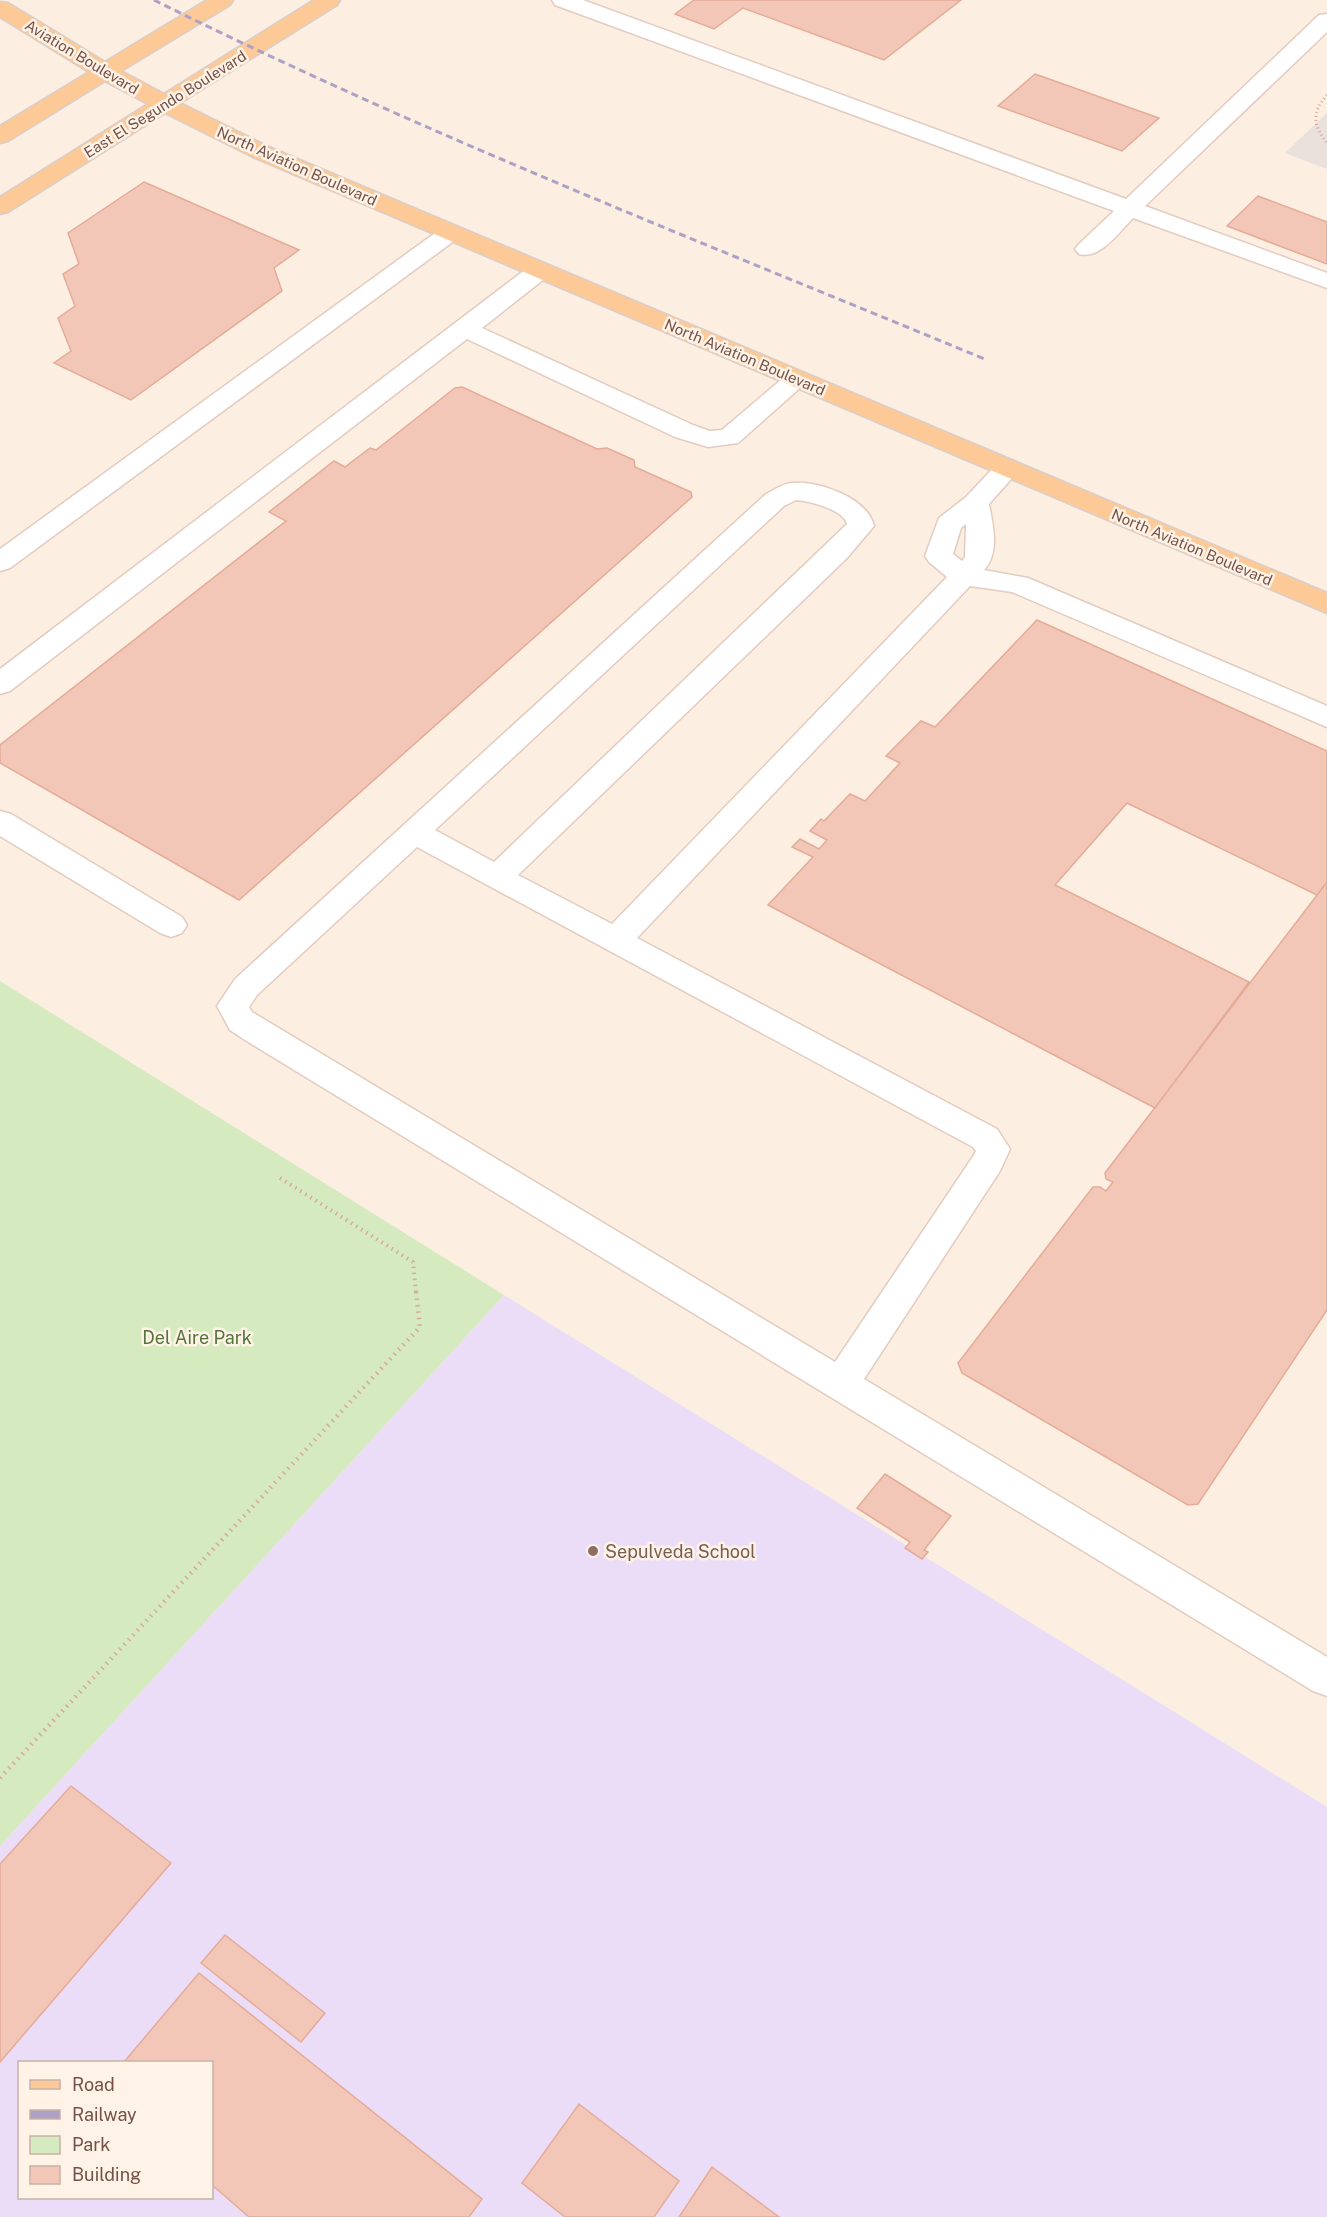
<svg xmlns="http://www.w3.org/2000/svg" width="1327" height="2217" font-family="'Public Sans',sans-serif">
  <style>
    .industrial { fill: #ebe1dc }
    .education { fill: #ebddf8; fill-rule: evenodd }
    .green { fill: #d6eabf }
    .building { fill: #f2c7b7; stroke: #e5ab98; stroke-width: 1.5 }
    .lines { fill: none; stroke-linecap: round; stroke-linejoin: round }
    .minor-casing { stroke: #e3cbbf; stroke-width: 3 }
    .major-casing { stroke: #d8cecb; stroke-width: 3 }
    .path-far2 { stroke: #d7aa9b; stroke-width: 3; stroke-dasharray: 1 3; stroke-linecap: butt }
    .path-far1 { stroke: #d7aa9b; stroke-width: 4; stroke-dasharray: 1.5 4.5; stroke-linecap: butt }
    .path { stroke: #d7aa9b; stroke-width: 4.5; stroke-dasharray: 1.5 5; stroke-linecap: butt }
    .minor { fill: #fff; fill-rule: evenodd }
    .major { fill: #fdc997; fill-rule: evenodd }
    .rail { stroke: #afa0c5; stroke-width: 3; stroke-dasharray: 7 4.5; stroke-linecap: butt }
    .education-dot { fill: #8d6e63; stroke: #fff2e7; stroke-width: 2 }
    .labels { text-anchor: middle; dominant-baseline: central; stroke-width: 5; stroke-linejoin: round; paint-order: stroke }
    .far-street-label { font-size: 15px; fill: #745147; stroke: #fff2e7 }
    .park-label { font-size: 18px; fill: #55743c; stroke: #fff2e7 }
    .education-label { font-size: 18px; fill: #785e54; stroke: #fff2e7; text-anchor: start }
  </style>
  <rect width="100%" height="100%" fill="#fceee0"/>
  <path class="industrial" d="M 1327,113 L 1327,169 L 1285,153 Z"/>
  <path class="education" d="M 504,1295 L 1327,1807 L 1327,2217 L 0,2217 L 0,1846 ZM 20,2062 L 212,2062 L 212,2198 L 20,2198 Z"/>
  <path class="green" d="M 0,981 L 504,1295 L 0,1846 Z"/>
  <path class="building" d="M 694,0 L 961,0 L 884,60 L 743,8 L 714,29 L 675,14 Z
    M 1035,74 L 1159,118 L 1122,151 L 998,106 Z
    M 144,182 L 299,250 L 274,268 L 282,291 L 131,400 L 54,363 L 71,351 L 58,318 L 75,306 L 63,274 L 79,264 L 68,233 Z
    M 1258,196 L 1327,222 L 1327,264 L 1227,226 Z
    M 462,387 L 597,449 L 607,448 L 634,460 L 635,467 L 691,492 L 692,497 L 239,900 L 0,763 L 0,745 L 286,521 L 269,512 L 334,461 L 345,467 L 370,448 L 376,450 L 455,388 Z
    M 1037,620 L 1327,751 L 1327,882 L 1317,895 L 1127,803 L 1055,885 L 1249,982 L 1155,1108 L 768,905 L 813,857 L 792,847 L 800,839 L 819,849 L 827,840 L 810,831 L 821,819 L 824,821 L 850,794 L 865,801 L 900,763 L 886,756 L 921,721 L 935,727 Z
    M 1327,882 L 1327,1310 L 1198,1504 L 1188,1505 L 962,1373 L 958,1363 L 1093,1187 L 1100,1187 L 1106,1191 L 1113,1182 L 1106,1179 L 1105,1173 Z
    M 885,1474 L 951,1516 L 924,1550 L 928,1552 L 922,1559 L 905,1548 L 910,1542 L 857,1508 Z
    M 71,1786 L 171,1863 L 0,2062 L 0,1864 Z
    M 225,1935 L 325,2013 L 301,2042 L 201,1963 Z
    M 199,1973 L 482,2199 L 469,2217 L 249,2217 L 212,2185 L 212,2062 L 124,2062 Z
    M 579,2104 L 679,2181 L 654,2217 L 565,2217 L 522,2183 Z
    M 712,2167 L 779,2217 L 679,2217 Z"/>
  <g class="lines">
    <defs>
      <path id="minor" d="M 552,0 L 583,0 L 1126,199 L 1319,15 L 1327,14 L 1327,32 L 1145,206 L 1327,273 L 1327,288 L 1133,218 C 1119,232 1100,260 1079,254 L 1075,249 L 1079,244 L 1114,211 L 555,5 Z
        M 450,226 L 458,228 L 462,233 L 458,238 L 10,568 L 0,571 L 0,549 L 442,228 Z
        M 539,264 L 548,266 L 551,271 L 548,276 L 482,328 L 693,425 L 710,431 L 722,430 L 788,374 L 797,371 L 806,374 L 810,379 L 738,443 L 708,447 L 675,437 L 467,339 L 10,691 L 0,694 L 0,669 L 530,266 Z
        M 1007,461 L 1016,463 L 1020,469 L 989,504 C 993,525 1000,553 984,570 L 1028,578 L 1327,706 L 1327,727 L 1012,592 L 970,586 L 637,938 L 997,1129 L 1010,1149 L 1000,1171 L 864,1379 L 1327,1657 L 1327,1696 L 1313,1691 L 245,1040 L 230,1030 L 217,1006 L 235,979 L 766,494 C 774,490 782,484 792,483 C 818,480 868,498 874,526 L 847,558 L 518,875 L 612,924 L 947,577 L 929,562 L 925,556 L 939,518 L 966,497 L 998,463 ZM 796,500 C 810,501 844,510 847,524 L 494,862 L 435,830 L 784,506 ZM 966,524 L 965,557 L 962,561 L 953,554 L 961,528 ZM 417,847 L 973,1147 L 976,1151 L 974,1155 L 835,1362 L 252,1012 L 249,1007 L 257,995 Z
        M 0,811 L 11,814 L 182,917 L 187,925 L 182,933 L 171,937 L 160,933 L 0,836 Z"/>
      <path id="major" d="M 207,0 L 233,0 L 230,5 L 121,71 L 164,94 L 314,0 L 340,0 L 337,5 L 180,103 L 269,147 L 1327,593 L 1327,613 L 253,157 L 165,113 L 8,212 L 0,214 L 0,197 L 148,104 L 105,81 L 8,141 L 0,143 L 0,126 L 89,72 L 0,17 L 0,2 L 8,3 L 105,62 Z"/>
    </defs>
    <use href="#minor" class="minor-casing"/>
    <use href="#major" class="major-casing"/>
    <path class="path-far2" d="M 1327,95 C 1311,113 1313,125 1327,143"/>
    <path class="path-far1" d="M 280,1178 L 413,1262 L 416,1293"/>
    <path class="path" d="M 0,1778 L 420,1327 L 416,1291"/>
    <use href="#minor" class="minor"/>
    <use href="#major" class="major"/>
    <path class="rail" d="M 154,0 C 425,135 707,244 987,360"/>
  </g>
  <circle class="education-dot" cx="593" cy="1551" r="6"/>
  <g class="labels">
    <g class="far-street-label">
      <text transform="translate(82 57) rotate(31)">Aviation Boulevard</text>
      <text transform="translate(165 104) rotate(-32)">East El Segundo Boulevard</text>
      <text transform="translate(297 166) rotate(24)">North Aviation Boulevard</text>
      <text transform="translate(745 357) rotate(23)">North Aviation Boulevard</text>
      <text transform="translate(1192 547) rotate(23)">North Aviation Boulevard</text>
    </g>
    <g class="park-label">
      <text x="197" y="1337">Del Aire Park</text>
    </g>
    <g class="education-label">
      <text x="605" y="1551">Sepulveda School</text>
    </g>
  </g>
  <rect x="18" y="2061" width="195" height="138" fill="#fff2e7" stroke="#c7b2a7" stroke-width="1.5"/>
  <rect x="30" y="2080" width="30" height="9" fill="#fdc997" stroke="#c7b2a7" stroke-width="1.5"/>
  <text x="72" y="2091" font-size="18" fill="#745147">Road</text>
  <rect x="30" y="2110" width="30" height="9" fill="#afa0c5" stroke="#c7b2a7" stroke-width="1.5"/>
  <text x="72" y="2121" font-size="18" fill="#745147">Railway</text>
  <rect x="30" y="2136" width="30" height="18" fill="#d6eabf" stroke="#c7b2a7" stroke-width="1.5"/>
  <text x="72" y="2151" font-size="18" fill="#745147">Park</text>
  <rect x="30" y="2166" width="30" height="18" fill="#f2c7b7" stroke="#c7b2a7" stroke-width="1.5"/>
  <text x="72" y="2181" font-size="18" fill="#745147">Building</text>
</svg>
